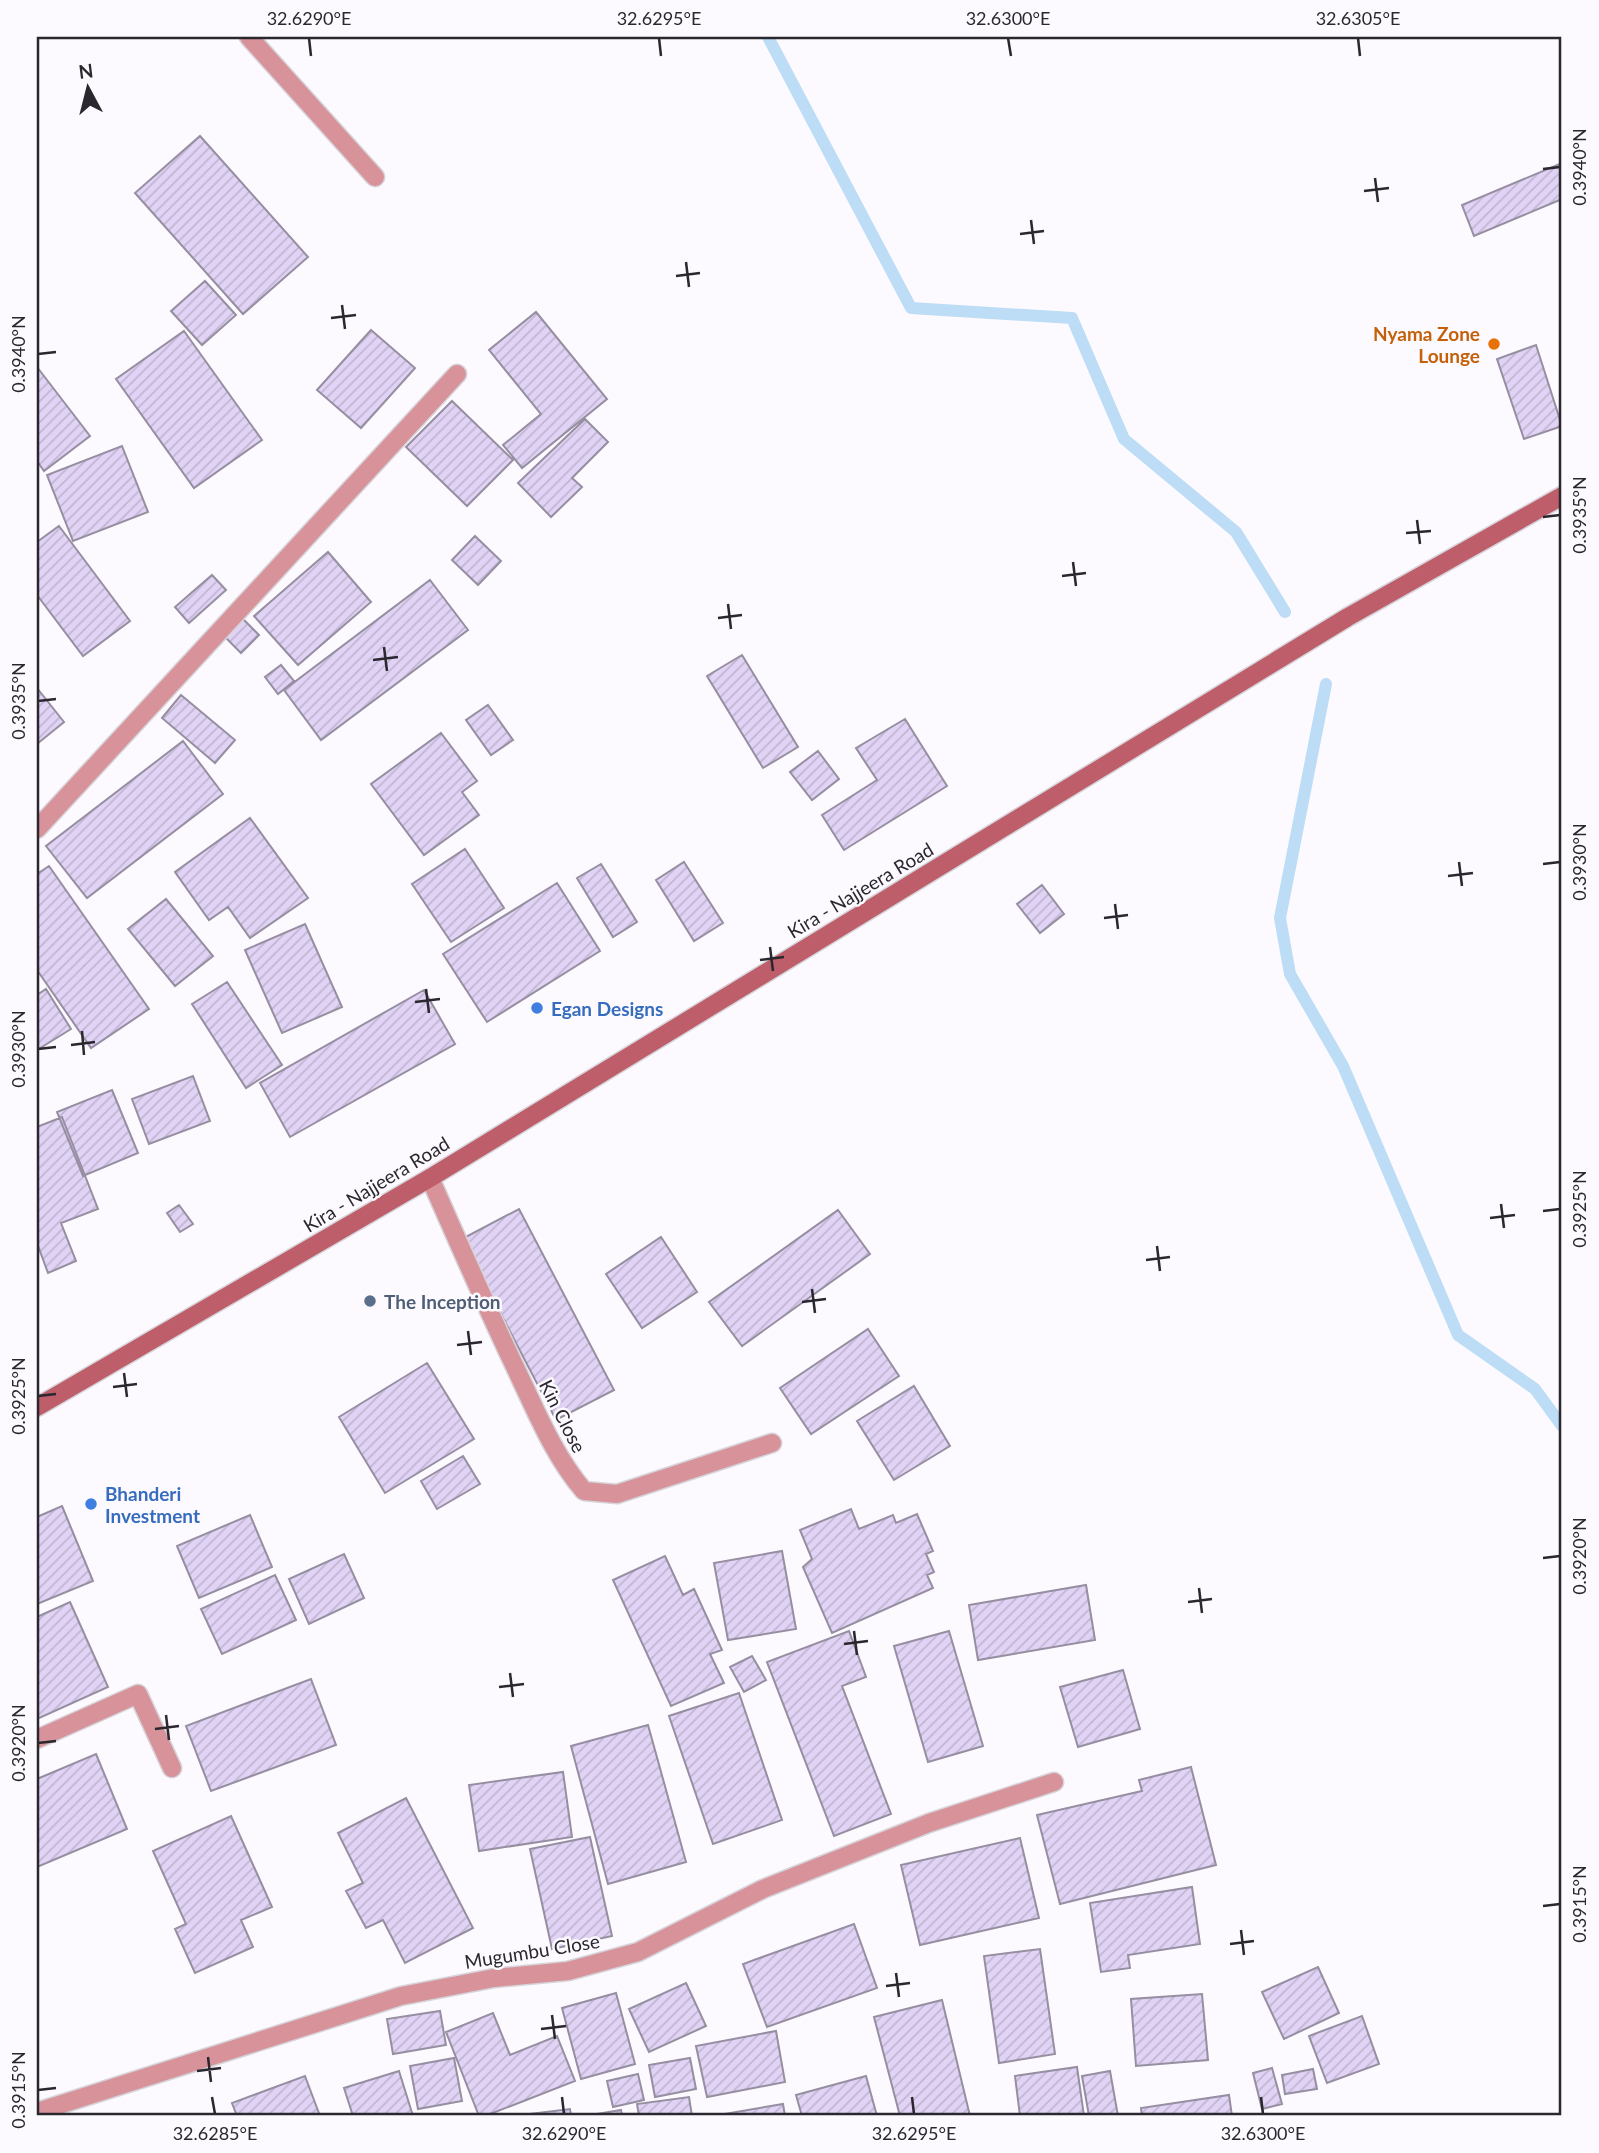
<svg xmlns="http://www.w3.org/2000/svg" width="1599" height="2153" font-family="Lato,sans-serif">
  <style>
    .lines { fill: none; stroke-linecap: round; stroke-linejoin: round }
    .stream { stroke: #bddcf6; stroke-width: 12 }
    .building { fill: url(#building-hatch); stroke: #968ea1; stroke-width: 2 }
    .lane-casing { stroke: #d6d4da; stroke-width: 21 }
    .street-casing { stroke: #d6d4da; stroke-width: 21 }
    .secondary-casing { stroke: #d6d4da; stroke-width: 21 }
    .lane { stroke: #d79399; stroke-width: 18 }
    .street { stroke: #d79399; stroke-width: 18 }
    .secondary { stroke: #be5e6a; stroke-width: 18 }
    .ticks { fill: none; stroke: #2a272f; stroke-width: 2.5 }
    .food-dot { fill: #e8710a; stroke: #fcfaff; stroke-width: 2.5 }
    .shop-dot { fill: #3f7fe0; stroke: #fcfaff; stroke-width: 2.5 }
    .service-dot { fill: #5c6f8a; stroke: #fcfaff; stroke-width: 2.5 }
    .labels { text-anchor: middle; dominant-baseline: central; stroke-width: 5; stroke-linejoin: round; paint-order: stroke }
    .food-label { font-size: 19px; font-weight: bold; fill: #c56008; stroke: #fcfaff; text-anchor: end }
    .street-label { font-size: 19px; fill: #2a272f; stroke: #fcfaff }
    .shop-label { font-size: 19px; font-weight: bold; fill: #366cbe; stroke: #fcfaff; text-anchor: start }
    .service-label { font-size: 19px; font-weight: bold; fill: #4e5e75; stroke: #fcfaff; text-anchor: start }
    .neatline { fill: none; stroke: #2a272f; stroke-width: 2.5 }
    .ticks-label { font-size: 18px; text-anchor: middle; fill: #2a272f }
  </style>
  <defs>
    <pattern id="building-hatch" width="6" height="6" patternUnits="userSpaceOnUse" patternTransform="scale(1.75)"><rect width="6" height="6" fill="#e1d3f5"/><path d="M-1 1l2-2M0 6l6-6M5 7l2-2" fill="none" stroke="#c1b5d2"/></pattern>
  </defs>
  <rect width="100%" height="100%" fill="#fcfaff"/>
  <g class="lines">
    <path class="stream" d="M 768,37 L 911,308 L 1072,318 L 1124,439 L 1236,532 L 1285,612
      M 1326,684 L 1280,918 L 1290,974 L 1343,1066 L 1458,1335 L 1535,1389 L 1562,1426"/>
  </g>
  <path class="building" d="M 200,136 L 308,257 L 243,314 L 135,193 Z
    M 1562,163 L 1562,199 L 1474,236 L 1462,205 Z
    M 205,281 L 236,315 L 202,345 L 171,311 Z
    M 536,312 L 607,399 L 522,468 L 503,445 L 541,414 L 489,350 Z
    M 371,330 L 415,368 L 361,428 L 317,390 Z
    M 184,331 L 262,440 L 194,488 L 116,379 Z
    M 1536,345 L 1562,426 L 1524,439 L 1497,359 Z
    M 37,367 L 90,436 L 44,471 L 37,461 Z
    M 452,401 L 513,460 L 467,506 L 406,447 Z
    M 585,419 L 608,442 L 572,478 L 582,487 L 551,517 L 518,483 Z
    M 122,446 L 148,512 L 73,541 L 47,475 Z
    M 59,526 L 130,621 L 83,656 L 37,595 L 37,542 Z
    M 475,536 L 501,561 L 478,585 L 452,560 Z
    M 328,552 L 371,602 L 298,665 L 254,616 Z
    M 212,575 L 226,590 L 189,623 L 175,607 Z
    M 430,580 L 468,630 L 321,740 L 284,690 Z
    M 240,616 L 259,635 L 241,653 L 222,634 Z
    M 742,655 L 798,747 L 763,768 L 707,676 Z
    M 281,665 L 294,681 L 278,694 L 265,677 Z
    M 37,688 L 64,722 L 37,744 Z
    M 181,695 L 235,740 L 215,763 L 162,718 Z
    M 488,705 L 513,740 L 491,755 L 466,720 Z
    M 905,719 L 947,786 L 844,850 L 822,815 L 877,780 L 856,748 Z
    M 441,733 L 477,781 L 462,792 L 479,815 L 424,855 L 371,784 Z
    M 183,741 L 223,794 L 87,898 L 46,846 Z
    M 818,751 L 839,779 L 812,800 L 790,772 Z
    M 250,818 L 308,898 L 250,938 L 228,907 L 209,920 L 175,872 Z
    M 465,849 L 504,908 L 451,942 L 412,884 Z
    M 684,862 L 723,923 L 694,941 L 656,880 Z
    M 601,864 L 637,922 L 613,937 L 577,878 Z
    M 49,866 L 149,1009 L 91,1048 L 37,970 L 37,874 Z
    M 557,883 L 600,951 L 487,1022 L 443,954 Z
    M 1042,885 L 1064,914 L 1040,933 L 1017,904 Z
    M 166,899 L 213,956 L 175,986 L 128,929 Z
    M 305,924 L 342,1007 L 282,1033 L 245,950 Z
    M 227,982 L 282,1065 L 246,1088 L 192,1004 Z
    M 46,989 L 71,1029 L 37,1050 L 37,995 Z
    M 424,990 L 455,1044 L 290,1137 L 260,1083 Z
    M 193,1076 L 210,1121 L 149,1144 L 132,1099 Z
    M 112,1090 L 138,1153 L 83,1176 L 57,1112 Z
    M 62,1117 L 98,1209 L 61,1223 L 76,1261 L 48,1273 L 37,1243 L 37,1127 Z
    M 179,1205 L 193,1224 L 180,1232 L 167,1213 Z
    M 519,1209 L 614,1390 L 556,1420 L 462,1239 Z
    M 838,1210 L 870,1254 L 742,1346 L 709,1302 Z
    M 661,1237 L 697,1292 L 642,1328 L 606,1274 Z
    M 868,1329 L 899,1376 L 811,1434 L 780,1388 Z
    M 427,1363 L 474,1439 L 385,1493 L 339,1417 Z
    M 914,1386 L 950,1446 L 894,1480 L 857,1421 Z
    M 463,1456 L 480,1484 L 437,1509 L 421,1481 Z
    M 62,1506 L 93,1581 L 37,1604 L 37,1517 Z
    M 851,1509 L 859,1529 L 893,1515 L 896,1523 L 917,1514 L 933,1551 L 926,1554 L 934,1572 L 927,1575 L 933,1588 L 832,1633 L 803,1567 L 812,1559 L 800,1530 Z
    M 250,1515 L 272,1567 L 199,1598 L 177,1546 Z
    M 782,1551 L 796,1629 L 728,1640 L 714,1563 Z
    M 344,1554 L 364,1598 L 309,1624 L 289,1579 Z
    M 665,1556 L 683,1595 L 694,1589 L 722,1650 L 710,1654 L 724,1683 L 671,1706 L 613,1580 Z
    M 275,1575 L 296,1620 L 222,1654 L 201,1609 Z
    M 1086,1585 L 1095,1640 L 978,1660 L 969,1605 Z
    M 70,1602 L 108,1687 L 37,1719 L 37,1617 Z
    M 849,1631 L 866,1677 L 842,1686 L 891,1814 L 834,1836 L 767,1662 Z
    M 949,1631 L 983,1746 L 928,1762 L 894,1646 Z
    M 752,1656 L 766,1680 L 744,1692 L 730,1667 Z
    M 1123,1670 L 1140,1729 L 1078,1747 L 1060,1687 Z
    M 311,1679 L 336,1745 L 211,1791 L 186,1726 Z
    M 739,1693 L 782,1820 L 713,1844 L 669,1716 Z
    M 648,1725 L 686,1862 L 608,1884 L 571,1746 Z
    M 96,1754 L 127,1829 L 37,1867 L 37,1779 Z
    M 1191,1767 L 1216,1865 L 1060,1904 L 1037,1815 L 1142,1791 L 1139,1780 Z
    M 563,1772 L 572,1837 L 479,1851 L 469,1785 Z
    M 406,1798 L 473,1928 L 405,1963 L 383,1920 L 366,1928 L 346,1891 L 363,1883 L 338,1833 Z
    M 231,1816 L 272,1907 L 241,1920 L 253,1947 L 195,1973 L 175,1929 L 186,1924 L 153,1851 Z
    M 590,1837 L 612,1936 L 552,1949 L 530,1849 Z
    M 1020,1838 L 1039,1918 L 920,1945 L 901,1865 Z
    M 1192,1887 L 1200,1944 L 1128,1955 L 1130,1968 L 1101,1972 L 1090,1903 Z
    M 854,1924 L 877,1988 L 767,2027 L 743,1964 Z
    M 1040,1949 L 1055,2054 L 999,2063 L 984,1956 Z
    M 1318,1967 L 1339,2013 L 1284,2039 L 1262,1992 Z
    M 686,1983 L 706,2026 L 649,2052 L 629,2009 Z
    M 616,1993 L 635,2064 L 581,2079 L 562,2008 Z
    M 1202,1994 L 1208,2060 L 1136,2066 L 1131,1999 Z
    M 942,2000 L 970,2116 L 900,2116 L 874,2017 Z
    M 440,2011 L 446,2045 L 393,2054 L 387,2019 Z
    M 493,2013 L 510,2055 L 557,2036 L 575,2081 L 485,2116 L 479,2116 L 446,2032 Z
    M 1362,2016 L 1379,2064 L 1327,2083 L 1309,2036 Z
    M 776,2031 L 785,2082 L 707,2097 L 696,2046 Z
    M 454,2058 L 462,2101 L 418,2109 L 410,2066 Z
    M 690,2058 L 696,2089 L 655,2097 L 649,2065 Z
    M 1077,2067 L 1084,2116 L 1020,2116 L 1015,2076 Z
    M 1272,2068 L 1282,2104 L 1262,2109 L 1253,2073 Z
    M 1313,2069 L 1317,2089 L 1285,2094 L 1282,2075 Z
    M 399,2071 L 413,2116 L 353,2116 L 344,2088 Z
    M 1110,2071 L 1118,2116 L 1089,2116 L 1082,2076 Z
    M 638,2074 L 644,2100 L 613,2107 L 607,2081 Z
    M 305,2076 L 320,2116 L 237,2116 L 232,2103 Z
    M 866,2076 L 877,2116 L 802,2116 L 796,2095 Z
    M 1229,2095 L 1232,2116 L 1142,2116 L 1141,2108 Z
    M 689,2097 L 692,2116 L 639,2116 L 637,2104 Z
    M 783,2104 L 785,2116 L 713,2116 Z
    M 570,2109 L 571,2116 L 513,2116 Z
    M 621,2110 L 622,2116 L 585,2116 Z"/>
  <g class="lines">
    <defs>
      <path id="lane" d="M 37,1739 L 138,1694 L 172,1768"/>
      <path id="street" d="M 249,37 L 375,177
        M 37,829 L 457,374
        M 430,1178 C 458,1242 486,1306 516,1369 C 536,1411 554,1456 584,1491 L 617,1494 L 772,1443
        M 43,2110 L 401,1996 L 494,1978 L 568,1971 L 638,1952 L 763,1889 L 929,1823 L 1054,1782"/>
      <path id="secondary" d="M 37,1407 L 430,1178 L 1348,617 L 1562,496"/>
    </defs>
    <use href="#lane" class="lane-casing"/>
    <use href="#street" class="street-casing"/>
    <use href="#secondary" class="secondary-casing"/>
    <use href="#lane" class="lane"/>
    <use href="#street" class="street"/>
    <use href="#secondary" class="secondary"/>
  </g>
  <path class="ticks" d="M 309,38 L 311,56M 659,38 L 661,56M 1008,38 L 1011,56M 1358,38 L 1360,56M 1543,169 L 1560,167M 1375,178 L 1378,202M 1364,191 L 1389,188M 1031,220 L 1034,244M 1020,234 L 1044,231M 686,262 L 689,287M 676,276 L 700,273M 342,305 L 345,329M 331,318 L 356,315M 38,354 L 56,352M 1543,517 L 1560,515M 1417,520 L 1420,544M 1406,533 L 1431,531M 1073,562 L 1076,586M 1062,576 L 1086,573M 728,604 L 731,629M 718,618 L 742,615M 384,647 L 387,671M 373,660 L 398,657M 38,701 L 56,699M 1459,862 L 1462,886M 1543,864 L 1560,862M 1448,876 L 1473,873M 1115,904 L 1118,929M 1104,918 L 1128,915M 770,947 L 773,971M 760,960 L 784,957M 426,989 L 429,1013M 415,1002 L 440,999M 82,1031 L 84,1055M 71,1045 L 95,1042M 38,1049 L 56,1047M 1501,1204 L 1504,1228M 1543,1211 L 1560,1209M 1490,1218 L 1515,1215M 1157,1246 L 1160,1271M 1146,1260 L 1170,1257M 812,1289 L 815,1313M 802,1302 L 826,1299M 468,1331 L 471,1355M 457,1345 L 482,1342M 124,1373 L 127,1397M 113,1387 L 137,1384M 38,1396 L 56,1394M 1543,1558 L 1560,1556M 1199,1588 L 1202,1613M 1188,1602 L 1212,1599M 854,1631 L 857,1655M 844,1644 L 868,1641M 510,1673 L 513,1697M 499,1687 L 524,1684M 166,1715 L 169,1740M 155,1729 L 179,1726M 38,1743 L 56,1741M 1543,1906 L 1560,1904M 1241,1930 L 1244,1955M 1230,1944 L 1254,1941M 896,1973 L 899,1997M 886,1986 L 910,1983M 552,2015 L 555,2039M 541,2029 L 566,2026M 208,2057 L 211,2082M 197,2071 L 221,2068M 38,2090 L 56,2088M 212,2097 L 215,2114M 562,2097 L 564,2114M 912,2097 L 914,2114M 1261,2097 L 1263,2114"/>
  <circle class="food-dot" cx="1494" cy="344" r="7"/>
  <g class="shop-dot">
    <circle cx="537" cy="1008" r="7"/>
    <circle cx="91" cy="1504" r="7"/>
  </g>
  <circle class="service-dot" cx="370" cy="1301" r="7"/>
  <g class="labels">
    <g class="food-label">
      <text x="1480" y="333">Nyama Zone<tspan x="1480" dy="22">Lounge</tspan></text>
    </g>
    <g class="street-label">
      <text transform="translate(860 890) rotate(-31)">Kira - Najjeera Road</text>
      <text transform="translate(376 1184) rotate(-31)">Kira - Najjeera Road</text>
      <text transform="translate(563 1416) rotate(63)">Kin Close</text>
      <text transform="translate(532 1951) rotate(-9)">Mugumbu Close</text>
    </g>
    <g class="shop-label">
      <text x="551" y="1008">Egan Designs</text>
      <text x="105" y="1493">Bhanderi<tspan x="105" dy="22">Investment</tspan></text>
    </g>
    <g class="service-label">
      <text x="384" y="1301">The Inception</text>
    </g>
  </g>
  <rect width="1599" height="2153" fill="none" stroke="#fcfaff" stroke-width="77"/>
  <g transform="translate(88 88) rotate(353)" stroke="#fcfaff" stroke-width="5" paint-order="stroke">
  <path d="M0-5L12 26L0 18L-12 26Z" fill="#2a272f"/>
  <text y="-10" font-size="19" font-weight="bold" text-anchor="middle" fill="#2a272f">N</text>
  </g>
  <rect x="38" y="38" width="1522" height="2076" class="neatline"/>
  <g class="ticks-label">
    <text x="309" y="25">32.6290°E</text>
    <text x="659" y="25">32.6295°E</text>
    <text x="1008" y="25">32.6300°E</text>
    <text x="1358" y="25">32.6305°E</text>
    <text transform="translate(1580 167) rotate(-90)" y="6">0.3940°N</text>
    <text transform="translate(19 354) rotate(-90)" y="6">0.3940°N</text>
    <text transform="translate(1580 515) rotate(-90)" y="6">0.3935°N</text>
    <text transform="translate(19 701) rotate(-90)" y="6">0.3935°N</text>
    <text transform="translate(1580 862) rotate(-90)" y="6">0.3930°N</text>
    <text transform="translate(19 1049) rotate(-90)" y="6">0.3930°N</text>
    <text transform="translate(1580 1209) rotate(-90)" y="6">0.3925°N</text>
    <text transform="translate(19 1396) rotate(-90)" y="6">0.3925°N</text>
    <text transform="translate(1580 1556) rotate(-90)" y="6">0.3920°N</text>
    <text transform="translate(19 1743) rotate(-90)" y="6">0.3920°N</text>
    <text transform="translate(1580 1904) rotate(-90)" y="6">0.3915°N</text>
    <text transform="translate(19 2090) rotate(-90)" y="6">0.3915°N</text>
    <text x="215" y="2140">32.6285°E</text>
    <text x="564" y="2140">32.6290°E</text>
    <text x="914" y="2140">32.6295°E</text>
    <text x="1263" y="2140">32.6300°E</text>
  </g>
</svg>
